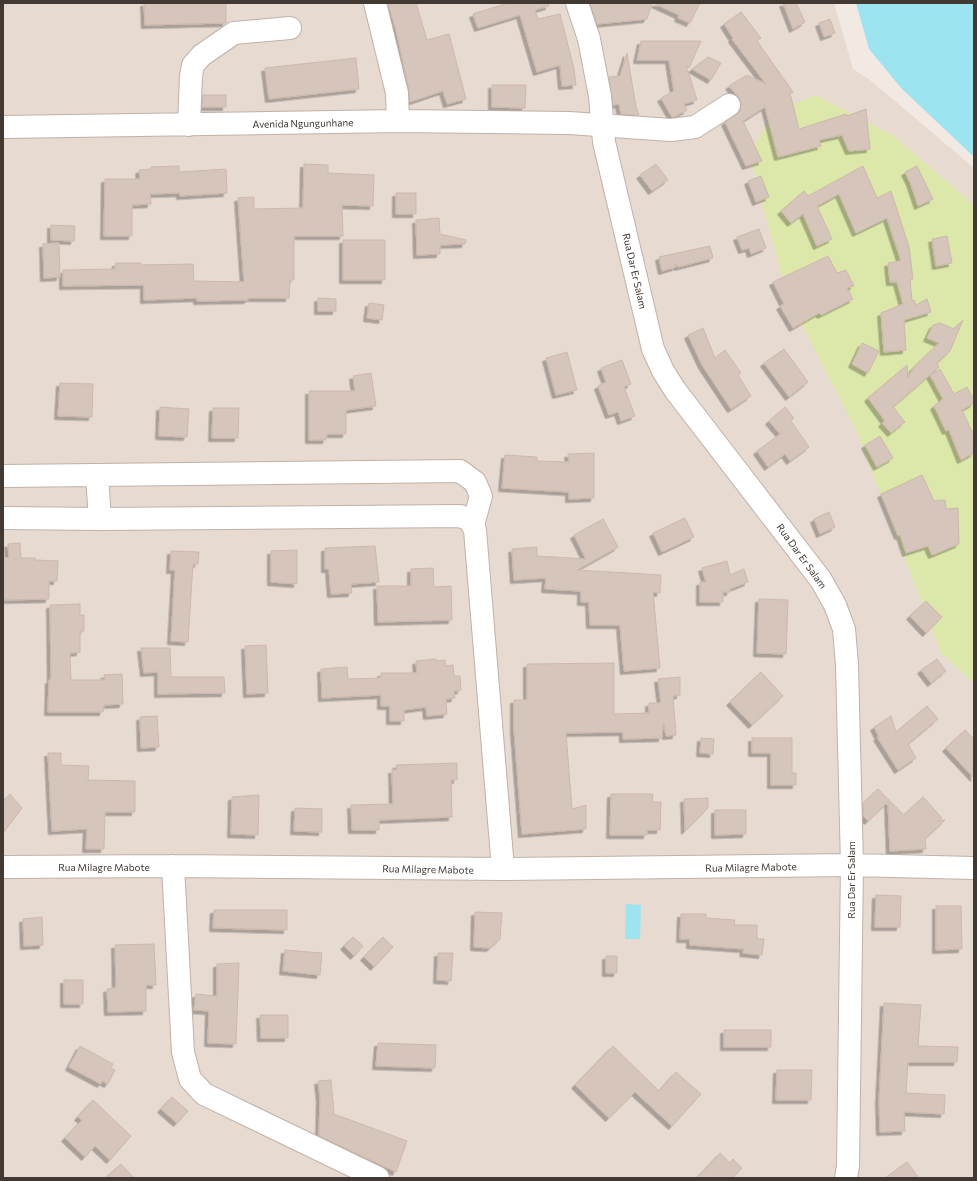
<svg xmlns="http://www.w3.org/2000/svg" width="977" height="1181" font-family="Commissioner,sans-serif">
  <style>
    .residential { fill: #e6dad1 }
    .green { fill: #dce7aa }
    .water { fill: #9de4f1 }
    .building { fill: #d6c5bb; stroke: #ceb8ab; filter: url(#shadow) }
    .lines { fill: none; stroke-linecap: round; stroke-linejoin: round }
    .minor-casing { stroke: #c0b2a8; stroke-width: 24 }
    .minor { stroke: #fff; stroke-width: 22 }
    .labels { text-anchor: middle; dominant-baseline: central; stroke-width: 3; stroke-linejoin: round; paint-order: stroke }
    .street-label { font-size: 10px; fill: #433933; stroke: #fff }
  </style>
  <defs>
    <filter id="shadow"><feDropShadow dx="-3.5" dy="3.5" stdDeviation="0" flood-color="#0004"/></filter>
  </defs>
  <rect width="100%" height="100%" fill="#f2e9e3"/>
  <path class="residential" d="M 3,3 L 834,3 L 853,69 L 870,80 L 974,168 L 974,1178 L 3,1178 Z"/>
  <path class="green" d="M 816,95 L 892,135 L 974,205 L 974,683 L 941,653 L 858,435 L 786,293 L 749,153 L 774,113 Z"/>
  <path class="water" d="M 856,3 L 974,3 L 974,157 L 901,88 L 869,49 Z
    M 626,904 L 641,905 L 640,939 L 625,939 Z"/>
  <path class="building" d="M 144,3 L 226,3 L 226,23 L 145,25 Z
    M 388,3 L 416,3 L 427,40 L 449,34 L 466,99 L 447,104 L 443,91 L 410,102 L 409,90 L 396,30 Z
    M 508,3 L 548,3 L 549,6 L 535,10 L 538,19 L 560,14 L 574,69 L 576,85 L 562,86 L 560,65 L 537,72 L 520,15 L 478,28 L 473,14 Z
    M 590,3 L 652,3 L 647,19 L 597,24 Z
    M 653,3 L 700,3 L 690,23 L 678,18 L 679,15 Z
    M 783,3 L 796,3 L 805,22 L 793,29 Z
    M 741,12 L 761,38 L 757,41 L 793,92 L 790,93 L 799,129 L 846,114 L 847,116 L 866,109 L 870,149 L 849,151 L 842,135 L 819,140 L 821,146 L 778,157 L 765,107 L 743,121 L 762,161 L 746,166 L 725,122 L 736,115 L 740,111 L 741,105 L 740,99 L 729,86 L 747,75 L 766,84 L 732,39 L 733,38 L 724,24 Z
    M 830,19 L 835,33 L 824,37 L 819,23 Z
    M 641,41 L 701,41 L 689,68 L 687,66 L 687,73 L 688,71 L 697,100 L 684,104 L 687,110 L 674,117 L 672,117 L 661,98 L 674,91 L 669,60 L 637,60 Z
    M 627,53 L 636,107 L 639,115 L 621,114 L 619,104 L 613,105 L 609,77 L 620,76 Z
    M 708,57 L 721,63 L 711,80 L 692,69 Z
    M 356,58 L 359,89 L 269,99 L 265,68 Z
    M 492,85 L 526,85 L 525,108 L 492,107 Z
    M 203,95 L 226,95 L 226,107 L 202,107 Z
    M 304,164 L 328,165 L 328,173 L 374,175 L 373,206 L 342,205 L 343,236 L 294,236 L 294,280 L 290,280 L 289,298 L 248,298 L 248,300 L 197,301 L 197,298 L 144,300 L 144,285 L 63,286 L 63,270 L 115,269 L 116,263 L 141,263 L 141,265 L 193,264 L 194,281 L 244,282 L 238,198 L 254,197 L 254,209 L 303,208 Z
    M 656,164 L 668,180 L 652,191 L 640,175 Z
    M 179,166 L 179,172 L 226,169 L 227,193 L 180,196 L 180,193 L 150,194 L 151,204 L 132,205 L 132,236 L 104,236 L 105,179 L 140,179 L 139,170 L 151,169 L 151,167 Z
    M 863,166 L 877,198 L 891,191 L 909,247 L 913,279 L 910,280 L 912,301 L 914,300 L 916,305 L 927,299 L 931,312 L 904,320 L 906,350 L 884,352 L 881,313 L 903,304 L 897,282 L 890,282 L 888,263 L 901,261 L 887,218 L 856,233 L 839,194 L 817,206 L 832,239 L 817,246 L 803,214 L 791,223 L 781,211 L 804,191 L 808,196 Z
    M 917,166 L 933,199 L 918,206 L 910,182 L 905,172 Z
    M 761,176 L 769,197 L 756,202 L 748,181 Z
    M 396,193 L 416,193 L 416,214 L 396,214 Z
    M 439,218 L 440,234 L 466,240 L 465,244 L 440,245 L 440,254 L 417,255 L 416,220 Z
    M 51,225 L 75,226 L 74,241 L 51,240 Z
    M 759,229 L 766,248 L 751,254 L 749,248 L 742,250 L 737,237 Z
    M 947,236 L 952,263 L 936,266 L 932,239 Z
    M 343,240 L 385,240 L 385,280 L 343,280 Z
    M 59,243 L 60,277 L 44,278 L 43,244 Z
    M 710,246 L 713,258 L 678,267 L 674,263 L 676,267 L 662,271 L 659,257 Z
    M 828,256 L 837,273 L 846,270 L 854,286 L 847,288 L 853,299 L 821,315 L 819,313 L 793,328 L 780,306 L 784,304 L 773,282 Z
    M 318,298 L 336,299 L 336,311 L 318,311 Z
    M 369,303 L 384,305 L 382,320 L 367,318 Z
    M 963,320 L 950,351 L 937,363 L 939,367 L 893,407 L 905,422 L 891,433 L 882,423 L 885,421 L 868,398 L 907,365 L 908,378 L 913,368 L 939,343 L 927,338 L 933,325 L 940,323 L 954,329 Z
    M 703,328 L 715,358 L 725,350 L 741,373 L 738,375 L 751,396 L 731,409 L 702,365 L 688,335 Z
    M 862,343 L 879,351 L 868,373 L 852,364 Z
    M 784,349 L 808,382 L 789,397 L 764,363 Z
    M 567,352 L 577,390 L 556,395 L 546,358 Z
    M 622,360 L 631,384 L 624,387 L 635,416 L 621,421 L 618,412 L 609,415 L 598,386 L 606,382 L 601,368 Z
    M 940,369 L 954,394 L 967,387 L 974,400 L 974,403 L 962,410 L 974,436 L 974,453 L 961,460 L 949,430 L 946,431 L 934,406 L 943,399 L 930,375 Z
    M 371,373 L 376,406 L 346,410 L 346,434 L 327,434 L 326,440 L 309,440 L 309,391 L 355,391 L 353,376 Z
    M 60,383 L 93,384 L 92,417 L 58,416 Z
    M 160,407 L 189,409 L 187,437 L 159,436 Z
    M 785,407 L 794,418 L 791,421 L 809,447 L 790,461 L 785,454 L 768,467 L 757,451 L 780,434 L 769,421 Z
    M 213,408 L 239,408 L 238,438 L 212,438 Z
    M 880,436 L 893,458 L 877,467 L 865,445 Z
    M 594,453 L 594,498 L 569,499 L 569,492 L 502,488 L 505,455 L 537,457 L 537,461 L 569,462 L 568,454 Z
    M 922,475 L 934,501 L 945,500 L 946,509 L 958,508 L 959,544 L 932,555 L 928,546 L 906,553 L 900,535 L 898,536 L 881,494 Z
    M 829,512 L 835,527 L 820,534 L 814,519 Z
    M 685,518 L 694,537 L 662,552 L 653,533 Z
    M 603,519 L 618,547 L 577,570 L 661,575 L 660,593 L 653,592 L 660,668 L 624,671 L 620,625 L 590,625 L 589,602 L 581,602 L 581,591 L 545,589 L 546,578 L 514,580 L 512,549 L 537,547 L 537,556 L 586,559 L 574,535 Z
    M 20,543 L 21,558 L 35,558 L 35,560 L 58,561 L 57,581 L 49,581 L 49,599 L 3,600 L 3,558 L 9,558 L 8,544 Z
    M 375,546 L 379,582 L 351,584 L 352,593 L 331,594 L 329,569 L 325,569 L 325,548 Z
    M 297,550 L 297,584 L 271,582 L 271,551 Z
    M 171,551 L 199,552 L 198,564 L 193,564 L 188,642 L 171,641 L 175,570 L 170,570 Z
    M 727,561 L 730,575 L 744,569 L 748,582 L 730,589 L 730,592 L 723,592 L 723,602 L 700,602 L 700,582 L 706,582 L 702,568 Z
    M 433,568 L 434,587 L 451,586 L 452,620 L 378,622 L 377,586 L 411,586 L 411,569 Z
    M 759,599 L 788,600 L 786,654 L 757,653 Z
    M 926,601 L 942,617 L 926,633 L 910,616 Z
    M 80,604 L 80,615 L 84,615 L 84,631 L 80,631 L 80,652 L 70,653 L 71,680 L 105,680 L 104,675 L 122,674 L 123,704 L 104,705 L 103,712 L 48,712 L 49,680 L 51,680 L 50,605 Z
    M 266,645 L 268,693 L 247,694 L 245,646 Z
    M 141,648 L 170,648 L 171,677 L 224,677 L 225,693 L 158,694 L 158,672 L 144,673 Z
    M 436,659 L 436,661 L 445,660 L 446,666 L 453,665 L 454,676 L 460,676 L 461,690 L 454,691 L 455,698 L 446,699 L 447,714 L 427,716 L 426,707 L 404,710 L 404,721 L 390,721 L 390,706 L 381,706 L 381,695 L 322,698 L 321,669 L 347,667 L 348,679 L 381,678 L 381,673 L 417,673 L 416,661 Z
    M 937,659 L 946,671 L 931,683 L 921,670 Z
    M 614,663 L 614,714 L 649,713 L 649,703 L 661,703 L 658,679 L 680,677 L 680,695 L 673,696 L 676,735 L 666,736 L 664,724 L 663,724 L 662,738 L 623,739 L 623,732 L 566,733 L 572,809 L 586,805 L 586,829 L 522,834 L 514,730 L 514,700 L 527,700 L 527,664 Z
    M 761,672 L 783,696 L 752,725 L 730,702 Z
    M 927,706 L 938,719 L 908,744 L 916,758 L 898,770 L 877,737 L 879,737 L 874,727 L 891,716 L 896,732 Z
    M 157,716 L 159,747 L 141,748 L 140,717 Z
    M 965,730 L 974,739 L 974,778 L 946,748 Z
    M 701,738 L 714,739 L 713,754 L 700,753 Z
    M 752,738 L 792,738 L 792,773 L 796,773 L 796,785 L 771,785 L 771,753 L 752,753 Z
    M 48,753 L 61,753 L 61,765 L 89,766 L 88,780 L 135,781 L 135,812 L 105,812 L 104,849 L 86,849 L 87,829 L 52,831 Z
    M 457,763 L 457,780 L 451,780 L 452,817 L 379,820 L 379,830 L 352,830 L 351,805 L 393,804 L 392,770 L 397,770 L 396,765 Z
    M 878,789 L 904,815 L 923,797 L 942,818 L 938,821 L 945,820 L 925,839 L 926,849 L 890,851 L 888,802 L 868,821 L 863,816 L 863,803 Z
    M 10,794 L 22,808 L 3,833 L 3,802 Z
    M 611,794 L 653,794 L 652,802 L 661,802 L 660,830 L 647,830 L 647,835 L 610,835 Z
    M 259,795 L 258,835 L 231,834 L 232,797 Z
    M 708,798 L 708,808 L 685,831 L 684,799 Z
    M 295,808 L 322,809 L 322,832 L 294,831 Z
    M 715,810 L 746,810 L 746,834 L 715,835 Z
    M 876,895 L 901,896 L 900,927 L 875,927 Z
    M 936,906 L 961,906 L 962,949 L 936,950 Z
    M 214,910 L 287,910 L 287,930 L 213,928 Z
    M 475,912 L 502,913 L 500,939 L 490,948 L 474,947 Z
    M 681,914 L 706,914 L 706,918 L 735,920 L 734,925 L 757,925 L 757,939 L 764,939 L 762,955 L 743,953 L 744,949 L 690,945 L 690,939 L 680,939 Z
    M 42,917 L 43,945 L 24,946 L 23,919 Z
    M 353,937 L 363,946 L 354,956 L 344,946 Z
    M 383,937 L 393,947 L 374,967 L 364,957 Z
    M 154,944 L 156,985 L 146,985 L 146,1011 L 108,1012 L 107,989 L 116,988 L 115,945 Z
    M 285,950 L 322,953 L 320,975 L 283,971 Z
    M 438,953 L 453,953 L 451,981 L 437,980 Z
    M 606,956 L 617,956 L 617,973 L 606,973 Z
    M 239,963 L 236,1044 L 208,1043 L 209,1011 L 194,1010 L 196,994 L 217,996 L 217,964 Z
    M 64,980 L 83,980 L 83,1004 L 64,1004 Z
    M 884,1003 L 921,1005 L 918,1046 L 958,1047 L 957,1062 L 908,1062 L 906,1093 L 945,1095 L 944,1114 L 904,1112 L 905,1131 L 880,1132 L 879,1101 Z
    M 260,1015 L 288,1015 L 288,1038 L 261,1038 Z
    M 724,1030 L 771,1030 L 771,1047 L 724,1047 Z
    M 378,1043 L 436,1045 L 435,1068 L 376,1066 Z
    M 80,1046 L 113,1064 L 111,1068 L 115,1070 L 108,1084 L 102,1081 L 101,1084 L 69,1067 Z
    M 613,1046 L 659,1091 L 676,1072 L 701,1094 L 672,1126 L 635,1092 L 609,1118 L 575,1085 Z
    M 777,1070 L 812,1070 L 811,1100 L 776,1100 Z
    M 331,1080 L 334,1114 L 407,1141 L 396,1172 L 319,1136 L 320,1098 L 318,1081 Z
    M 172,1097 L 188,1111 L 177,1123 L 161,1109 Z
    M 93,1100 L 131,1136 L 110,1160 L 95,1146 L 85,1157 L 65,1138 L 82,1120 L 78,1117 Z
    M 720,1153 L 730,1163 L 733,1159 L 742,1168 L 732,1178 L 697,1178 Z
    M 907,1162 L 919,1178 L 885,1178 Z
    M 121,1164 L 134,1178 L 105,1178 Z"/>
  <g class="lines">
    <defs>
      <path id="minor" d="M 375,3 L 397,93 L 398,121
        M 577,3 L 589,39 L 600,96 L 604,142 L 653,349 L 663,371 L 675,390 L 821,580 L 835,605 L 844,629 L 847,665 L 852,865 L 848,1166 L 846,1178
        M 189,125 L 191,76 L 193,65 L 202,55 L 234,33 L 290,28
        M 3,127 L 398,121 L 569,123 L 671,130 L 695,127 L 729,105
        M 3,476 L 460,471 L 475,482 L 481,496 L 473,525
        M 97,476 L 100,519
        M 3,518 L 100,519 L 460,516 L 470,520 L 475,530 L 503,869
        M 173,866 L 183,1052 L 190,1079 L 204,1094 L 378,1178
        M 3,867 L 173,866 L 503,869 L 852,865 L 974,868"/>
    </defs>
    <use href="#minor" class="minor-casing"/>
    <use href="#minor" class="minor"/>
  </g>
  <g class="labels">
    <g class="street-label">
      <text transform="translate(303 123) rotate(-1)">Avenida Ngungunhane</text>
      <text transform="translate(635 271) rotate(77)">Rua Dar Er Salam</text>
      <text transform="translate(802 556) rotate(54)">Rua Dar Er Salam</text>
      <text x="104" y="867">Rua Milagre Mabote</text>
      <text transform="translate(751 867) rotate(-1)">Rua Milagre Mabote</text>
      <text transform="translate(428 869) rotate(1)">Rua Milagre Mabote</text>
      <text transform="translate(851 880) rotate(-90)">Rua Dar Er Salam</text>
    </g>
  </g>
  <rect width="977" height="1181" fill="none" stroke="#433933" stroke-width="8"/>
</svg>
